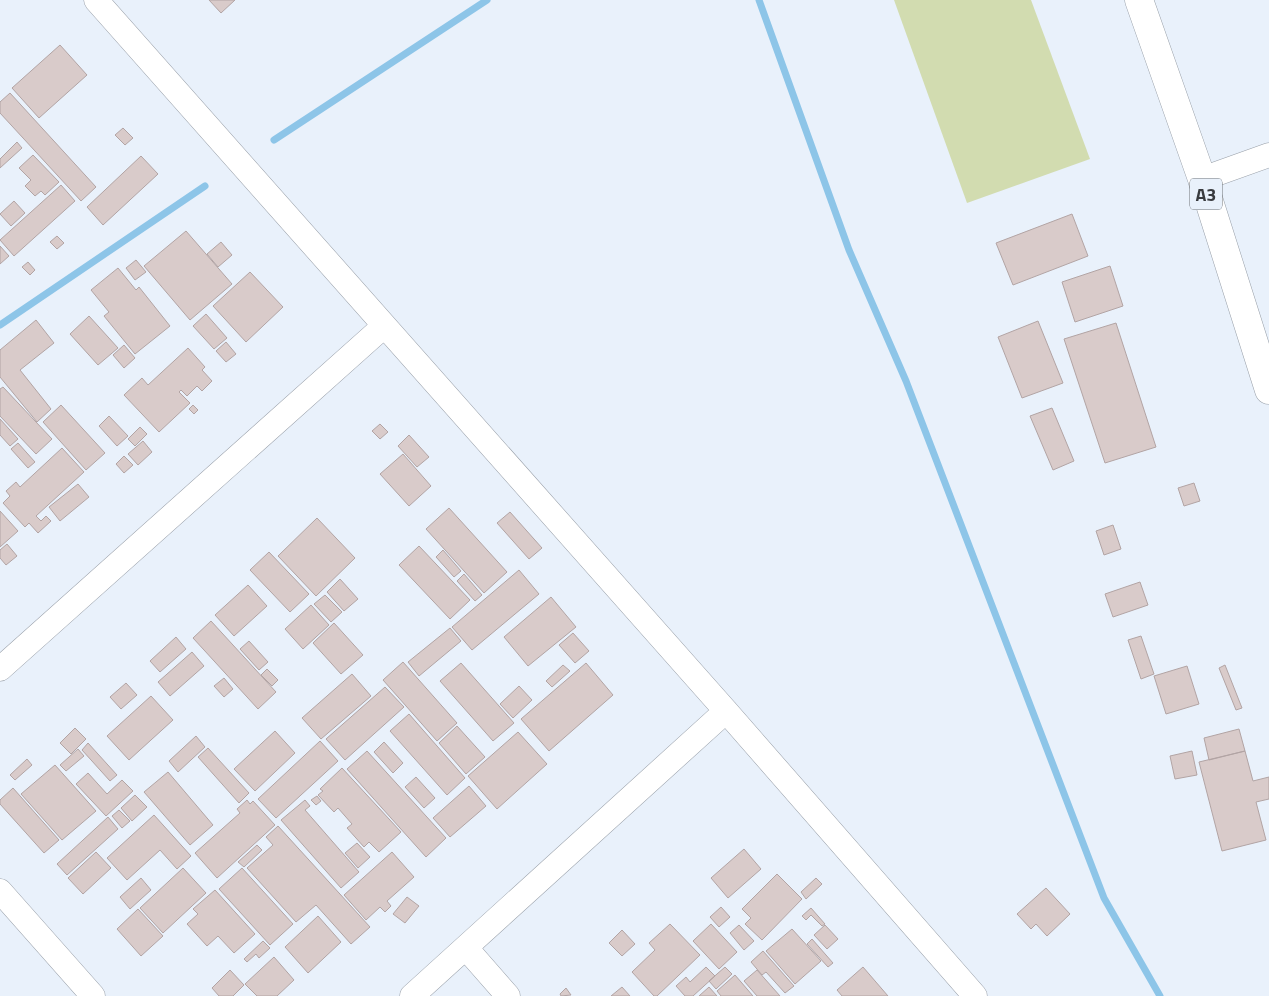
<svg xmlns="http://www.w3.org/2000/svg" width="1269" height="996" font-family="'Titillium Web',sans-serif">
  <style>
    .green { fill: #d2dcb0 }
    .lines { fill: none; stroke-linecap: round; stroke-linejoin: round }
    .stream { stroke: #8dc5e8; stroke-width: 7 }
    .building { fill: #d9cbca; stroke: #b2a4a4 }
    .minor-casing { stroke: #989fa8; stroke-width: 25 }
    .highway-casing { stroke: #989fa8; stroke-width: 29 }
    .minor { stroke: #fff; stroke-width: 24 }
    .highway { stroke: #fff; stroke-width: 28 }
    .labels { text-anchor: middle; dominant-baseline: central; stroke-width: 5; stroke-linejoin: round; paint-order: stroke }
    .shield { fill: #e9f1fb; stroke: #6e7277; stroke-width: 1 }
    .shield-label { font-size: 18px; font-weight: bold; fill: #393b3f }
  </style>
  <rect width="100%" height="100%" fill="#e9f1fb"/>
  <path class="green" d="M 894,0 L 1031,0 L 1090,159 L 967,203 Z"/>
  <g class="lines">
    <path class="stream" d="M 759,0 L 849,250 L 906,381 L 1104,898 L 1160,996
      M 274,140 L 487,0
      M 0,325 L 205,186"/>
  </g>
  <path class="building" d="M 209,0 L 235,0 L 221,13 Z
    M 60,45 L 87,75 L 39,118 L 12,88 Z
    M 10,93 L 96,187 L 81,201 L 0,113 L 0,102 Z
    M 123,128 L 133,138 L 125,145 L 115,135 Z
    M 17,142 L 22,148 L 0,168 L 0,159 Z
    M 33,155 L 59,182 L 45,195 L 41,191 L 35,196 L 25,186 L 31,180 L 19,168 Z
    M 141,156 L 158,174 L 103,225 L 87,207 Z
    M 61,185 L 75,201 L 14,256 L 0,240 Z
    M 14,201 L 25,213 L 11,226 L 0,214 Z
    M 1072,214 L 1088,256 L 1013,285 L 996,243 Z
    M 186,231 L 232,284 L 190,320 L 144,266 Z
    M 57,236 L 64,243 L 57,249 L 50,242 Z
    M 221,242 L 232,255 L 218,267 L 207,254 Z
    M 0,246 L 9,256 L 0,264 Z
    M 136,260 L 146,272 L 135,280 L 126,268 Z
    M 28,262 L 35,270 L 30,275 L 22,267 Z
    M 1110,266 L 1123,306 L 1075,322 L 1062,282 Z
    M 118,268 L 136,290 L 139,287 L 170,326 L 135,354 L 104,316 L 109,312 L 91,290 Z
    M 250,272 L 283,307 L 246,342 L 213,306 Z
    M 206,314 L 227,338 L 214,349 L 193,326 Z
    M 89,316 L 118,348 L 98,365 L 70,334 Z
    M 36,320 L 54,343 L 20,370 L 51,409 L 37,422 L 0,377 L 0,350 Z
    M 1038,321 L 1063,383 L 1022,398 L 998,337 Z
    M 1116,323 L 1156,447 L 1105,463 L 1064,339 Z
    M 226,342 L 236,354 L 226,362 L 216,351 Z
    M 124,345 L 135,358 L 124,368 L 113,355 Z
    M 188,348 L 205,367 L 202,370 L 212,381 L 202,391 L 197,386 L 187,396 L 181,390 L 179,392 L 190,403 L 159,432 L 124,395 L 142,378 L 148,385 Z
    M 3,387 L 52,439 L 36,454 L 0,416 L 0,389 Z
    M 61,405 L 105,453 L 86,470 L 43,422 Z
    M 193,405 L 198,410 L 194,414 L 189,409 Z
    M 1052,408 L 1074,461 L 1053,470 L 1030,416 Z
    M 109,416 L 128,436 L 117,446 L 99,426 Z
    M 0,419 L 18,439 L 10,446 L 0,435 Z
    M 380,424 L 388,432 L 380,439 L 372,431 Z
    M 140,427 L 147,434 L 135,446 L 128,439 Z
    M 409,435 L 429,457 L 417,467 L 398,446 Z
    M 143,441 L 152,452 L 138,465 L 128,454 Z
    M 18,443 L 35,462 L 28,468 L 11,449 Z
    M 62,448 L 84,472 L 36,516 L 41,521 L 46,516 L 51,521 L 38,533 L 29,523 L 25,527 L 3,503 L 10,496 L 6,491 L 16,482 L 20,487 Z
    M 403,454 L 431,486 L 409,506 L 380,474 Z
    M 124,456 L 133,465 L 124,473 L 116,464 Z
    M 1194,483 L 1200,501 L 1184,506 L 1178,488 Z
    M 78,484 L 89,497 L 60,521 L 49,507 Z
    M 449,508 L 507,572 L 484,593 L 426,529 Z
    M 0,511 L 18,531 L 0,547 Z
    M 510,512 L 542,548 L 529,559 L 497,523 Z
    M 317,518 L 355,558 L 316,596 L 278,556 Z
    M 1113,525 L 1121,549 L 1104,555 L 1096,531 Z
    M 7,544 L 17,556 L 6,565 L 0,558 L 0,550 Z
    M 419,546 L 470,600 L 450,619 L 399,565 Z
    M 443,550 L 461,571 L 454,577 L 436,557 Z
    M 269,552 L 309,594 L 290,612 L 250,570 Z
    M 519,570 L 539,594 L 472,650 L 452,627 Z
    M 464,574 L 482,595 L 475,601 L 457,581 Z
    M 340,579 L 358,599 L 344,611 L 327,592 Z
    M 1140,582 L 1148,605 L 1113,617 L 1105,594 Z
    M 248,585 L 267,606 L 234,636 L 215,615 Z
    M 325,595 L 342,612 L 331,622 L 314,604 Z
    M 551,597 L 576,627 L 528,666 L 504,637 Z
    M 311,605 L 329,625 L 303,649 L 285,629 Z
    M 211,621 L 276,692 L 258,709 L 193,638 Z
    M 334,623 L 363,655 L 341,674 L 313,643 Z
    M 450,628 L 461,641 L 419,676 L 408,662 Z
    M 573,633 L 589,651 L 575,663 L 559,645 Z
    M 1141,636 L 1154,674 L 1141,679 L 1128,640 Z
    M 176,637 L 186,649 L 160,672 L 150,661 Z
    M 249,641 L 268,662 L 259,670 L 240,649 Z
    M 192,652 L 204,666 L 170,696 L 158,682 Z
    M 403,662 L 457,723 L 437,741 L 383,680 Z
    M 461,663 L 514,723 L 493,741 L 440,681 Z
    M 586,663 L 613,695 L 549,751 L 521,719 Z
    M 563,665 L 570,671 L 552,687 L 546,681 Z
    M 1225,665 L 1242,708 L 1236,710 L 1219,668 Z
    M 1187,666 L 1199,704 L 1166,714 L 1154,676 Z
    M 267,669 L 278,680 L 272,686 L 261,675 Z
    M 352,674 L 371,696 L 321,739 L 302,718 Z
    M 224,678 L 233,689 L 224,697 L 214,686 Z
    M 126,683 L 137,695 L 121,709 L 110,697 Z
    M 519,686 L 532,700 L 513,718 L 500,704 Z
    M 385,687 L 404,707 L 345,760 L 326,739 Z
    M 151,696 L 173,720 L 129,760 L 107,736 Z
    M 409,714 L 465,778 L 447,795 L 390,731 Z
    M 457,726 L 485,757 L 466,774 L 439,743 Z
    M 75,728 L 86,739 L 71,754 L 60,743 Z
    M 1239,729 L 1245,751 L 1209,760 L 1204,738 Z
    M 275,731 L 295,753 L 255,791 L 234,769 Z
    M 518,732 L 547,764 L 497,809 L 468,776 Z
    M 196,736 L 205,747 L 178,772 L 169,761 Z
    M 320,741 L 338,761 L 276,818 L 258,799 Z
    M 384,742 L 403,763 L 393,773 L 374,752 Z
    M 88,743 L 117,775 L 110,781 L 82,750 Z
    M 208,748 L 249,793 L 239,803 L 198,757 Z
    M 78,749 L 84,756 L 66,771 L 60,765 Z
    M 367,751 L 446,838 L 426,857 L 347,769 Z
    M 1192,751 L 1197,775 L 1175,779 L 1170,756 Z
    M 1245,751 L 1253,781 L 1269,777 L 1269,799 L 1256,802 L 1266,840 L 1222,851 L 1199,762 Z
    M 27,759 L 32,765 L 15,780 L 10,775 Z
    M 55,765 L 96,811 L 62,840 L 21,794 Z
    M 342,768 L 401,832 L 379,852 L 369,842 L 364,847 L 347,828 L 352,824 L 338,808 L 334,812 L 318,795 L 323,791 L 320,789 Z
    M 168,772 L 213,825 L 190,845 L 144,792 Z
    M 88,773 L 107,794 L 122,780 L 133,791 L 106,816 L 76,784 Z
    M 416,777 L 435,798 L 424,808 L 405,787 Z
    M 469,786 L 486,806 L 450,837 L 433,818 Z
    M 13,788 L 59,840 L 44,853 L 0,804 L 0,800 Z
    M 135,795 L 147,807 L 132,821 L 121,808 Z
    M 317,796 L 321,801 L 316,805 L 311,800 Z
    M 247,800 L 250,804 L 253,801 L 275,825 L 217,878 L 195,853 L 240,813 L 237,809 Z
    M 305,800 L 310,806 L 305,810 L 359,872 L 341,888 L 281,820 Z
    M 119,810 L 130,821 L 122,828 L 112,816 Z
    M 154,815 L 191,856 L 177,869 L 160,850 L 127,880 L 107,858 Z
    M 108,817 L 118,829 L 67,875 L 57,864 Z
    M 278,826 L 370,927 L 351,944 L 316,905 L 296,922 L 247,868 L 273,845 L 266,837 Z
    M 357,843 L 370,857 L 358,868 L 345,853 Z
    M 257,845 L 262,850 L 244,867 L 238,862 Z
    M 744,849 L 761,869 L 728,898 L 711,878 Z
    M 96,852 L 111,868 L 83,894 L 68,878 Z
    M 392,852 L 414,877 L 387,901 L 391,906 L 385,912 L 380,907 L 366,920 L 344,895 Z
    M 183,868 L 206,893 L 163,933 L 140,908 Z
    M 242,868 L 293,924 L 270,945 L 219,889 Z
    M 777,874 L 802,899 L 762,940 L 745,924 L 751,918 L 742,909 Z
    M 141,878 L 151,890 L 130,909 L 120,897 Z
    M 816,878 L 822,884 L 806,899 L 801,892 Z
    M 1046,888 L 1070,914 L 1047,936 L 1036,924 L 1031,929 L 1017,914 Z
    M 215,890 L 255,934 L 234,953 L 218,936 L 207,946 L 187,924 L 198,914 L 193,909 Z
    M 407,897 L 419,906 L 405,923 L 393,914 Z
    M 721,907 L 730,917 L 719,927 L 710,917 Z
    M 811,908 L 825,924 L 822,926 L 811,915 L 806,920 L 802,916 Z
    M 138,909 L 163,936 L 141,956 L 117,929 Z
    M 318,916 L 341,942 L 308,973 L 285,947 Z
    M 670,924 L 700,955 L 657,996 L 654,996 L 632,972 L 655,950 L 649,943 Z
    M 711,924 L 737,952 L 719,969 L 693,941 Z
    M 739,925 L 754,941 L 744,950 L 730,933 Z
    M 825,925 L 838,939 L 827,949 L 814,935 Z
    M 792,929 L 821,961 L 795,984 L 766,951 Z
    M 622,930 L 635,944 L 622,956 L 609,943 Z
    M 812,939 L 833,963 L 828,967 L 807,944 Z
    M 263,941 L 270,948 L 259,958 L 256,954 L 247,962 L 244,959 Z
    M 763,951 L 794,986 L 785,993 L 766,972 L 762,975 L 751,962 Z
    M 274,957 L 294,980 L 277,996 L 257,996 L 245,984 Z
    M 706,967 L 715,976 L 693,996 L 685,996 L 676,986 L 686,977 L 690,982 Z
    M 725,967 L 732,974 L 716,989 L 709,981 Z
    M 863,967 L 888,996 L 842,996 L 837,990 Z
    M 230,970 L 244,985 L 233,996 L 219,996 L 212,988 Z
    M 757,970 L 780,996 L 757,996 L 744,981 Z
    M 735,975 L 753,996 L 721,996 L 717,991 Z
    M 622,987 L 630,996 L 611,996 Z
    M 709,987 L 717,996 L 699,996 Z
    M 566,988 L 571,995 L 561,996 L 560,994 Z"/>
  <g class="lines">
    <defs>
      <path id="minor" d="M 96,0 L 726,711 L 975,996
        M 1202,179 L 1269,155
        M 0,669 L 384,326
        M 0,891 L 93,996
        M 466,948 L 508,996
        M 412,996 L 726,711"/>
      <path id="highway" d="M 1139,0 L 1202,179 L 1269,390"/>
    </defs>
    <use href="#minor" class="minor-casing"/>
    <use href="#highway" class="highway-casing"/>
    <use href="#minor" class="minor"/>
    <use href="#highway" class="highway"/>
  </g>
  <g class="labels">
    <rect class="shield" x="1190" y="178.5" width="32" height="31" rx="4"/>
    <g class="shield-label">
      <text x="1206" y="194">A3</text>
    </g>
  </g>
</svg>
